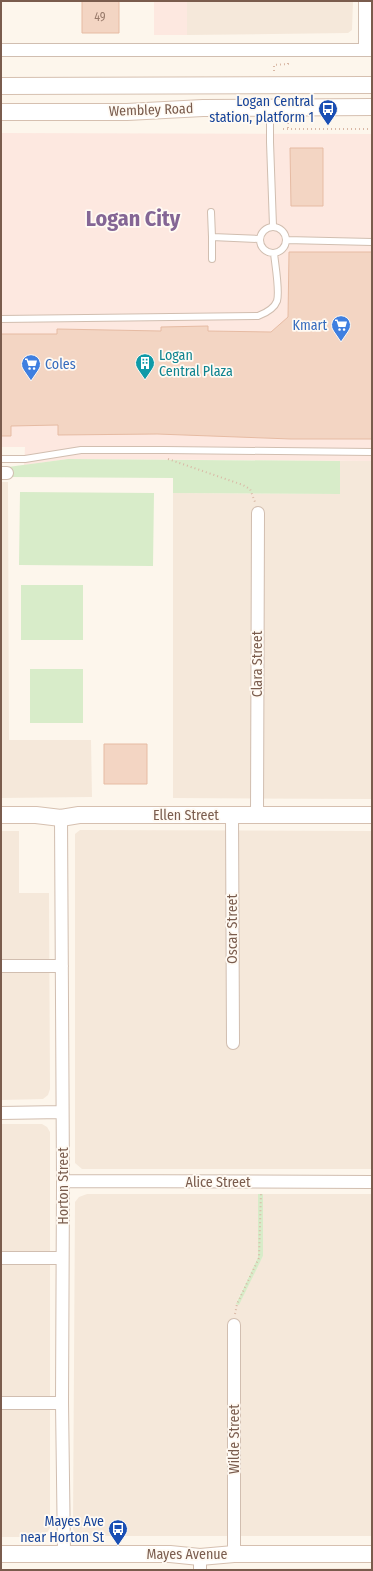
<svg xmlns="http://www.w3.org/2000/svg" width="373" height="1571" font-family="'Fira Sans Condensed',sans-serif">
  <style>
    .residential { fill: #f5e8da }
    .commercial { fill: #fde8e0 }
    .green { fill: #d8ecc9 }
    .building { fill: #f3d5c3; stroke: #e6bba3 }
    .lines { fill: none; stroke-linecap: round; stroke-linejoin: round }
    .lane-casing { stroke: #d1beb0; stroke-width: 8 }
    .street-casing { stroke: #d1beb0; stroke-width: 14 }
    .secondary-casing { stroke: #d6c0b0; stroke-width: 18 }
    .path { stroke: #d9b8a5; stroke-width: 2; stroke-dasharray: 1 3; stroke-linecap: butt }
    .lane { stroke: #fff; stroke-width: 6 }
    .street { stroke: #fff; stroke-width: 12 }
    .secondary { stroke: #fff; stroke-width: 16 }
    .labels { text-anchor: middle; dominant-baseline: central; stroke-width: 3.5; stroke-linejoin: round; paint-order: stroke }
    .number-label { font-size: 12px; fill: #987a6a }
    .transit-label { font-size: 14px; fill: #164399; stroke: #fffaf3; text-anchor: end }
    .street-label { font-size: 14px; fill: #7a5c4d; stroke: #fffaf3 }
    .shop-label { font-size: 14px; fill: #366cbe; stroke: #fffaf3; text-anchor: end }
    .culture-label { font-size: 14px; fill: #0d838f; stroke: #fffaf3; text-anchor: start }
    .town-label { font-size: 22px; font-weight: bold; fill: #846695; stroke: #fffaf3 }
  </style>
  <rect width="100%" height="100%" fill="#fdf6ec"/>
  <path class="residential" d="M 187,1 L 353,1 L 352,30 L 348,33 L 187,35 Z
    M 340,461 L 372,461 L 372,799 L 173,798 L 173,493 L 340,494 Z
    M 1,482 L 8,482 L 9,740 L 91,740 L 92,797 L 1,798 Z
    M 80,830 L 372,831 L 372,1169 L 82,1169 L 75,1163 L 75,834 Z
    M 1,831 L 19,831 L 19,893 L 49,893 L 50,1089 L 48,1095 L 43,1099 L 1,1100 Z
    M 1,1124 L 42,1124 L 47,1127 L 50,1132 L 50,1528 L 44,1537 L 1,1537 Z
    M 87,1194 L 258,1194 L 258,1257 L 236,1303 L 263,1256 L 263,1194 L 372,1194 L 372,1536 L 81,1536 L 75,1533 L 73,1529 L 75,1202 L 79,1197 Z
    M 372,1568 L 372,1570 L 1,1570 Z"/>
  <path class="commercial" d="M 154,1 L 187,1 L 187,35 L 154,35 Z
    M 1,133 L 372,134 L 372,461 L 68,459 L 24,465 L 25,447 L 1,447 Z"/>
  <path class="green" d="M 68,459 L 340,461 L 340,494 L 173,493 L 173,478 L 8,477 L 8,467 Z
    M 20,492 L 154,493 L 153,566 L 19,565 Z
    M 21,585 L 83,585 L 83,640 L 21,640 Z
    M 30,669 L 83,669 L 83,723 L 30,723 Z
    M 258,1194 L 263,1194 L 263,1256 L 239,1305 L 236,1304 L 258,1257 Z"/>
  <path class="building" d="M 82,1 L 119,1 L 119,33 L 82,33 Z
    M 290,148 L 323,148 L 323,206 L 291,206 Z
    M 289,252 L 372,252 L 372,439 L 291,439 L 157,434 L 58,435 L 58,425 L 11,426 L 11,436 L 1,436 L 1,334 L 57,334 L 57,329 L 161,331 L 161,327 L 208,326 L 208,331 L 271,332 L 288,317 Z
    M 104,744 L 147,744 L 147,784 L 104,784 Z"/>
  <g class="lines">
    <defs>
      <path id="lane" d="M 270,108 L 270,142 L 273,226
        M 211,212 L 212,237 L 259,239
        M260 240a13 13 0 1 1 26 0a13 13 0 1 1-26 0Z
        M 212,237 L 212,259
        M 286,240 L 372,242
        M 1,319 L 258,316 C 266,313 274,309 277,301 C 280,291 275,264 274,253
        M 1,459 L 25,459 L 81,450 L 164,450 L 372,452"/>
      <path id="street" d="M 365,1 L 365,50
        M 1,50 L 372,50
        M 1,473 L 7,473
        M 232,815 L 233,1043
        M 257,815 L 258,513
        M 61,818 L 63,1181 L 62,1403 L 64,1554
        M 1,966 L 62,966
        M 1,1113 L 62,1112
        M 63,1181 L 372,1182
        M 1,1258 L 62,1258
        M 234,1325 L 234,1554
        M 1,1403 L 62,1403
        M 200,1570 L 200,1557"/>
      <path id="secondary" d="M 1,86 L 372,85
        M 1,112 L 127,112 L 203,108 L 372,107
        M 1,815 L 36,815 L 61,818 L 79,815 L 372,815
        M 1,1554 L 170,1554 L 200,1557 L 234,1554 L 372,1554"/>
    </defs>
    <use href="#lane" class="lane-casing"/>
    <use href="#street" class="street-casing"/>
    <use href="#secondary" class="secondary-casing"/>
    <path class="path" d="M 274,71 L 274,65 L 288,64 L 288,61
      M 288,123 L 288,129
      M 283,129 L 372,129
      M 168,459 L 243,485 L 250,489 L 255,502
      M 235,1314 L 237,1304 L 259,1258 L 261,1192"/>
    <use href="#lane" class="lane"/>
    <use href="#street" class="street"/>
    <use href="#secondary" class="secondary"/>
  </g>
  <defs>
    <symbol id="bus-pin" viewBox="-11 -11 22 30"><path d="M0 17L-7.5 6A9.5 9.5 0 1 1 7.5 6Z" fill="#1a4fb4" stroke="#fffaf3"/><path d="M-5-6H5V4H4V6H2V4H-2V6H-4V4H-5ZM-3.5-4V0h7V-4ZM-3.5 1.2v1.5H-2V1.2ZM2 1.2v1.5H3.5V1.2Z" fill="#fff"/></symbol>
    <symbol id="supermarket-pin" viewBox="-11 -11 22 30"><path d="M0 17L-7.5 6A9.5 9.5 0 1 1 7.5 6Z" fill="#3f7fe0" stroke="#fffaf3"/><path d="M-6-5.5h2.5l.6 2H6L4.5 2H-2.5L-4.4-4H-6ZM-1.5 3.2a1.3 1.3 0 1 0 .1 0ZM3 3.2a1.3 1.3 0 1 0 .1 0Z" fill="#fff"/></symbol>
    <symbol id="building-pin" viewBox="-11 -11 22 30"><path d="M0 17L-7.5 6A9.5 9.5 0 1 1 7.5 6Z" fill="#0f9aa8" stroke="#fffaf3"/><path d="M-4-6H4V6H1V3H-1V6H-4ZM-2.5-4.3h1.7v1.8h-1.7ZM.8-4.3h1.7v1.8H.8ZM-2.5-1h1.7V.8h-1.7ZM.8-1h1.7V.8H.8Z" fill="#fff"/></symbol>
  </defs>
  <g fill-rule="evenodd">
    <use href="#bus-pin" x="317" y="98" width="22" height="30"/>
    <use href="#supermarket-pin" x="330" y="314" width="22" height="30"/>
    <use href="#building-pin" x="134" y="352" width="22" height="30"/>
    <use href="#supermarket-pin" x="20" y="353" width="22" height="30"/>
    <use href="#bus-pin" x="107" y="1518" width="22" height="30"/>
  </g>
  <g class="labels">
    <g class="number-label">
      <text x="100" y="17">49</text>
    </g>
    <g class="transit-label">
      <text x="314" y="101">Logan Central<tspan x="314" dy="16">station, platform 1</tspan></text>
      <text x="104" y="1521">Mayes Ave<tspan x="104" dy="16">near Horton St</tspan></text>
    </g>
    <g class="street-label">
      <text transform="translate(151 110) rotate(-2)">Wembley Road</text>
      <text transform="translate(257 664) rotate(-90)">Clara Street</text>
      <text x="186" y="815">Ellen Street</text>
      <text transform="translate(232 929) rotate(-90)">Oscar Street</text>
      <text x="218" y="1182">Alice Street</text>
      <text transform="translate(63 1186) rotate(-90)">Horton Street</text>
      <text transform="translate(234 1439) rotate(-90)">Wilde Street</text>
      <text x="187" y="1554">Mayes Avenue</text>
    </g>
    <g class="shop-label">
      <text x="327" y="325">Kmart</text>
      <text x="45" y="364" text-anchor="start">Coles</text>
    </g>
    <g class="culture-label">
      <text x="159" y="355">Logan<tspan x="159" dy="16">Central Plaza</tspan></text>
    </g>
    <g class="town-label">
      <text x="133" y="218">Logan City</text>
    </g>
  </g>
  <rect width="373" height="1571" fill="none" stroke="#7a5c4d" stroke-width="4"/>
</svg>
